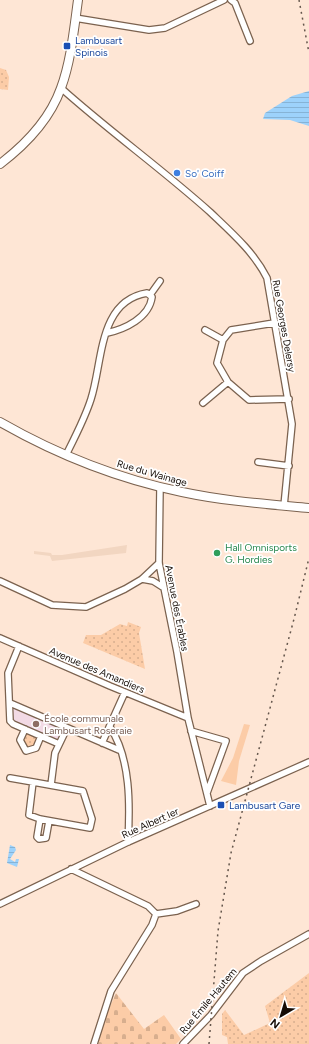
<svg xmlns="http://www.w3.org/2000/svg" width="309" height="1044" font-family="Figtree,sans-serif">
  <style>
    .built { fill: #f2d6c1 }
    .education { fill: #f2dae5 }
    .grass { fill: url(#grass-dots) }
    .cemetery { fill: url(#cemetery-stones) }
    .pitch { fill: #fccca7 }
    .water { fill: url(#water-rules) }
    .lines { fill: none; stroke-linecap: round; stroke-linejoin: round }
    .street-casing { stroke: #7b624f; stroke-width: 8 }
    .secondary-casing { stroke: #7b624f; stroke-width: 10 }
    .street { stroke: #fff; stroke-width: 5.5 }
    .secondary { stroke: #fff; stroke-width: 8 }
    .rail { stroke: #64564c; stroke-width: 1.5; stroke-dasharray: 2 4; stroke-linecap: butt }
    .transit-dot { fill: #1a4fb4; stroke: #fff; stroke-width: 1.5 }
    .shop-dot { fill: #3f7fe0; stroke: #fff; stroke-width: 1.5 }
    .leisure-dot { fill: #2e9e5b; stroke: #fff; stroke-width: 1.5 }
    .education-dot { fill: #8d6e63; stroke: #fff; stroke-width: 1.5 }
    .labels { text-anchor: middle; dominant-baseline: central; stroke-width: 3.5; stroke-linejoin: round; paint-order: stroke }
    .transit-label { font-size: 10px; fill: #164399; stroke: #fff; text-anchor: start }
    .shop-label { font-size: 10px; fill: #366cbe; stroke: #fff; text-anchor: start }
    .street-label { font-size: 10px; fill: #140b05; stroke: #fff }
    .leisure-label { font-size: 10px; fill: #27864d; stroke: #fff; text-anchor: start }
    .education-label { font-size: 10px; fill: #785e54; stroke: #fff; text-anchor: start }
  </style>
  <defs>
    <pattern id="grass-dots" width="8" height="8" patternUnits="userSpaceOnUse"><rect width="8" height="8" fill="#fccca7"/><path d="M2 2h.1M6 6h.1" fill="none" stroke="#d7ae8e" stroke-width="1.8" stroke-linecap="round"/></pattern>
    <pattern id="cemetery-stones" width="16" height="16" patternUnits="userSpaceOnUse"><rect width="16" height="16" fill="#fccca7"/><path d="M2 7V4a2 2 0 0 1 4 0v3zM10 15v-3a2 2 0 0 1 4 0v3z" fill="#d7ae8e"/></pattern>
    <pattern id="water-rules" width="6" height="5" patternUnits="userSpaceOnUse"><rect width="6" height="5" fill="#9dd2fb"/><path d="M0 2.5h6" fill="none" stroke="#86b3d6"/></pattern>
  </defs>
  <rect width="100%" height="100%" fill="#fee6d5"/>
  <path class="built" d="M 127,545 L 126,553 L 52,561 L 50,556 L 34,554 L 34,551 L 51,553 L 52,555 L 62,555 Z"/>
  <path class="education" d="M 12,706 L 64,729 L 58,741 L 13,721 Z"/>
  <path class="grass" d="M 0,68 L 6,70 L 9,77 L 8,90 L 0,89 Z
    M 128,622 L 141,627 L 139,633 L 145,669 L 83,643 L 86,635 L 101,635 L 120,624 L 127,626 Z
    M 26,731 L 39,737 L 35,745 L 27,749 L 22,740 Z
    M 309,973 L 309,1044 L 228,1044 L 227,1037 L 222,1035 L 222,1014 L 225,1010 L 244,1035 L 270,1023 L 265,1006 Z"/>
  <path class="cemetery" d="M 116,993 L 144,1029 L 164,1015 L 181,1039 L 176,1044 L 98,1044 L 105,1018 Z"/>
  <path class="pitch" d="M 244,724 L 250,725 L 239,761 L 236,785 L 221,781 L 233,758 Z"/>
  <path class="water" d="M 309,91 L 309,126 L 290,120 L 263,119 L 265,113 L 292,96 Z
    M 10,845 L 15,847 L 16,850 L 10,859 L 15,862 L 16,859 L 19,859 L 17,867 L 7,863 Z"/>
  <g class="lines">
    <defs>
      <path id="street" d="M 231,0 L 235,3 L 250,41
        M 75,18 L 149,30 L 165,28 L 224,0
        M 61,88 C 109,131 162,169 210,212 C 231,232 254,252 267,278 L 292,424 L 284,506
        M 150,295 L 160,281
        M 274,323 L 231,330 L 223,340 L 217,363 L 228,382 L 249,400 L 289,399
        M 205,330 L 223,340
        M 203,403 L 228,382
        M 66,455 C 75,437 85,418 91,399 C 103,362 98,301 147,293 L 152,297 C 149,318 125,329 107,333
        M 258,462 L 289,466
        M 160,487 L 159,563 L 177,652 L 188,718 L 210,806
        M 142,579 L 153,581 L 164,588
        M 0,581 L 52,605 L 86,607 L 125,589 L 142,579 L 159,563
        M 0,638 L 110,686 L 188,718
        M 19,646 L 8,673 L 10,721 L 13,724 L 59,744
        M 10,703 L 119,750
        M 110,727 C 131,759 130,806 128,842
        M 25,729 L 20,740 L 26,751 L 36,748 L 41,736
        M 191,731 L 226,741 L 207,793
        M 102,743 L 125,692
        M 10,778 L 33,782
        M 33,782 L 83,791 L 92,819 L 90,828 L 40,819 L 29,815 Z
        M 51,785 L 55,753 L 67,728
        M 40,819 L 37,837 L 39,839 L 46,838 L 49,821
        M 71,869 L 148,906 L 156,914 L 177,911 L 196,904
        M 0,904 L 128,842 L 309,762
        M 94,1044 L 111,991 L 152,925 L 156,914
        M 183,1044 L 211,1015 L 243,973 L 261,961 L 309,934"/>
      <path id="secondary" d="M 0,164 C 25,145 50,119 61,88 C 71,61 74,29 78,0
        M 0,422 C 56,454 119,479 182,492 C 224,501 266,504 309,508"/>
    </defs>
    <use href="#street" class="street-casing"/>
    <use href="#secondary" class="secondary-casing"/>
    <use href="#street" class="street"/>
    <use href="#secondary" class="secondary"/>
    <path class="rail" d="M 299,0 L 309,53
      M 209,1044 L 218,931 L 231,853 L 294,619 L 309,558"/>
  </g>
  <g class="transit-dot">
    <rect x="63" y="42" width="8" height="8" rx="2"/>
    <rect x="217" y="801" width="8" height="8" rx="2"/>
  </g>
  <circle class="shop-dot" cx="177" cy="173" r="4"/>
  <circle class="leisure-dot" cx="217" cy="553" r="4"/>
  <circle class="education-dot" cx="36" cy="724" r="4"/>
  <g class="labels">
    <g class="transit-label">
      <text x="75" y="40">Lambusart<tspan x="75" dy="12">Spinois</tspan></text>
      <text x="229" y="805">Lambusart Gare</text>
    </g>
    <g class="shop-label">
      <text x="185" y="173">So' Coiff</text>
    </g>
    <g class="street-label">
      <text transform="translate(284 326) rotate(80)">Rue Georges Delersy</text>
      <text transform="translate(152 473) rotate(16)">Rue du Wainage</text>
      <text transform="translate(177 608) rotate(79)">Avenue des Érables</text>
      <text transform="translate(97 670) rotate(23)">Avenue des Amandiers</text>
      <text transform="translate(150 823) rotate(-24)">Rue Albert Ier</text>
      <text transform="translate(208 1001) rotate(-50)">Rue Émile Hautem</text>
    </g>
    <g class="leisure-label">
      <text x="225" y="547">Hall Omnisports<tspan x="225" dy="12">G. Hordies</tspan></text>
    </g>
    <g class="education-label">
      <text x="44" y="718">École communale<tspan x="44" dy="12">Lambusart Roseraie</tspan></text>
    </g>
  </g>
  <g transform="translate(281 1016) rotate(218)" stroke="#ffffff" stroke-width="3" paint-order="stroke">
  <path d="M0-3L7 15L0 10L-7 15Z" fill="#140b05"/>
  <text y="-6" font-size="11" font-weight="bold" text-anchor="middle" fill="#140b05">N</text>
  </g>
</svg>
